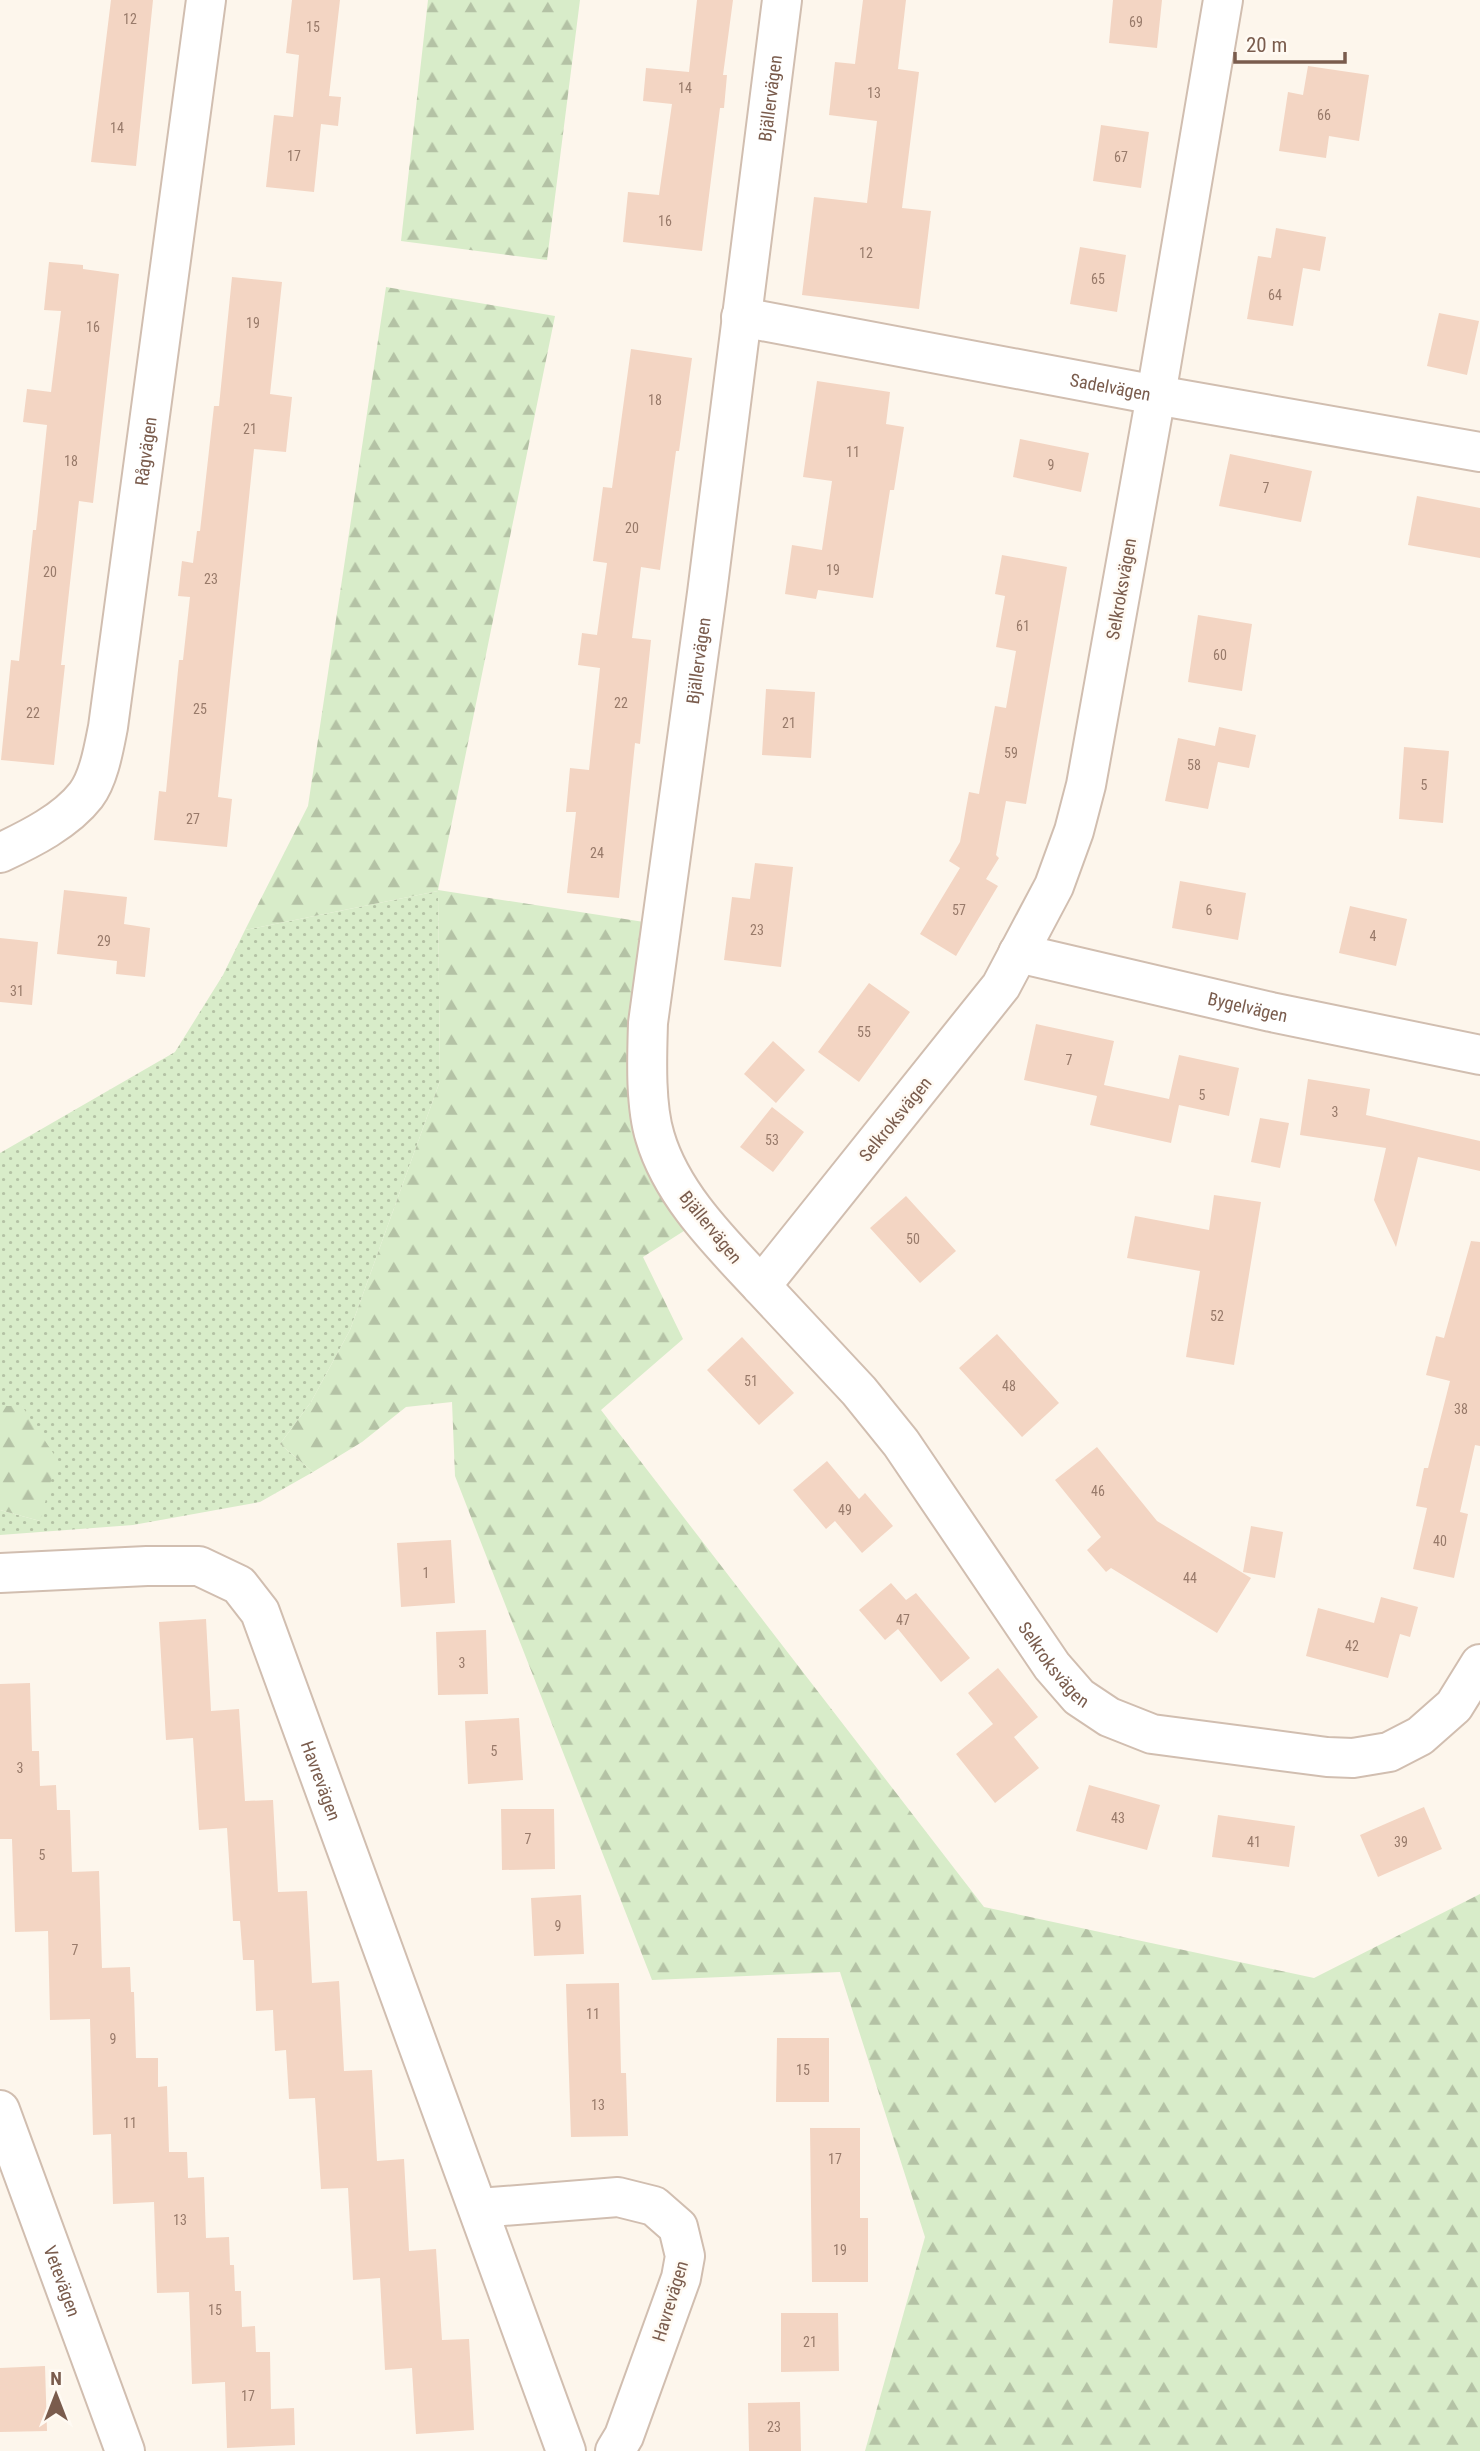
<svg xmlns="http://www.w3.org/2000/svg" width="1480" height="2451" font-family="'Roboto Condensed',sans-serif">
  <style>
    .grass { fill: url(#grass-dots) }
    .forest { fill: url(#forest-firs) }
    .building { fill: #f3d5c3 }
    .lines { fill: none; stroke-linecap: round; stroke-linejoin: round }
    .street-casing { stroke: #d1beb0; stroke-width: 42 }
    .street { stroke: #fff; stroke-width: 38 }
    .labels { text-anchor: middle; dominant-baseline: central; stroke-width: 5; stroke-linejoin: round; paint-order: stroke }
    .number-label { font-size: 14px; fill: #987a6a }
    .street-label { font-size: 18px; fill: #7a5c4d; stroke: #fffaf3 }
  </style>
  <defs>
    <pattern id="grass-dots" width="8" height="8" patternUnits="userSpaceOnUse" patternTransform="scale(1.75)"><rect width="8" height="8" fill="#d8ecc9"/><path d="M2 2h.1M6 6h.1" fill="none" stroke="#b4c2a5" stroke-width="1.8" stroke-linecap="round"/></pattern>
    <pattern id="forest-firs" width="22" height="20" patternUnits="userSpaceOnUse" patternTransform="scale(1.75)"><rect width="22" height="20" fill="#d8ecc9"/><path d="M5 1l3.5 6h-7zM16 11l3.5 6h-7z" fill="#b4c2a5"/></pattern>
  </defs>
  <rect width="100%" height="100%" fill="#fdf6ec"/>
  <path class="grass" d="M 438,891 L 440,1081 L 350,1330 L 311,1402 L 280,1444 L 313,1472 L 260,1502 L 133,1525 L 0,1535 L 0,1510 L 40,1521 L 22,1406 L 0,1406 L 0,1153 L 175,1052 L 223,975 L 245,930 Z"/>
  <path class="forest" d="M 428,0 L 580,0 L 547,260 L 401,241 Z
    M 386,287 L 555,316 L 438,890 L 644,922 L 632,1126 L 687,1229 L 643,1257 L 683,1339 L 601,1410 L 984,1907 L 1314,1978 L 1480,1894 L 1480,2451 L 865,2451 L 925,2237 L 840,1972 L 652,1980 L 455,1476 L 452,1402 L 406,1407 L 362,1442 L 313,1472 L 280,1444 L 311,1402 L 350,1330 L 440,1081 L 438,891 L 245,930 L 308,806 Z
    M 0,1406 L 22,1406 L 57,1459 L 40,1521 L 0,1510 Z"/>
  <path class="building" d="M 111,0 L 153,0 L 136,166 L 91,162 Z
    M 292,0 L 340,0 L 329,96 L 341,97 L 338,126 L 321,124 L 314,192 L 266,187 L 274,115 L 293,117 L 299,55 L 286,53 Z
    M 697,0 L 733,0 L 723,75 L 727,75 L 724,108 L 720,108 L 702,251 L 623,242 L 628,192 L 659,195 L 672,104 L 643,101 L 646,68 L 689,72 Z
    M 863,0 L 906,0 L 898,69 L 919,72 L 902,208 L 931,211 L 919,309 L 802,295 L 814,197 L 867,203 L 877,121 L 829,115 L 835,62 L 855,64 Z
    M 1113,0 L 1162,0 L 1157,48 L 1109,43 Z
    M 1308,66 L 1369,75 L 1359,141 L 1329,136 L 1326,158 L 1279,151 L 1288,92 L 1303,95 Z
    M 1101,125 L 1149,132 L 1141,188 L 1093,181 Z
    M 1276,228 L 1326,237 L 1320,271 L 1303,268 L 1293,326 L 1247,319 L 1258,256 L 1271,258 Z
    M 1080,247 L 1126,255 L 1117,312 L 1070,304 Z
    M 49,262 L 83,265 L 83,269 L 119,274 L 93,503 L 79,501 L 61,665 L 65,665 L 54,765 L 1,760 L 11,660 L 19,661 L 33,530 L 36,530 L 47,425 L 23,422 L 27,389 L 51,392 L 61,311 L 44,310 Z
    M 232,277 L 282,282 L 270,394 L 292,397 L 286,452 L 254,449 L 218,797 L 232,799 L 227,847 L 154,840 L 159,791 L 166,792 L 179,660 L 183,660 L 190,597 L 178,596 L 182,561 L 193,563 L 197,531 L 200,531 L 214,406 L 219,406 Z
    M 1439,313 L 1479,321 L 1467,375 L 1427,366 Z
    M 631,349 L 692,358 L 679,451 L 676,451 L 660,570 L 641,567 L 632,638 L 651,640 L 640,744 L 635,743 L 619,898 L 567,893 L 576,812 L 566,812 L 570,768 L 589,770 L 600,668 L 578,665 L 582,633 L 597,635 L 607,563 L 593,561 L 603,487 L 612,488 Z
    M 817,381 L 890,392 L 886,424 L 904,427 L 894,490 L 890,490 L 873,598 L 818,590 L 816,599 L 785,594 L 792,545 L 822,550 L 832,481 L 803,477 Z
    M 1020,439 L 1089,453 L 1081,492 L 1013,477 Z
    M 1230,454 L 1312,471 L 1301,522 L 1219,506 Z
    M 1417,496 L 1480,508 L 1480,558 L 1408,545 Z
    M 1002,555 L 1067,567 L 1026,804 L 1006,801 L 996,855 L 999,858 L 986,879 L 998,886 L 956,956 L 920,934 L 960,868 L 949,861 L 960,842 L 969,792 L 979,794 L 995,706 L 1006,708 L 1016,651 L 996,647 L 1005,596 L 995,594 Z
    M 1198,615 L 1252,624 L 1242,691 L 1188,682 Z
    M 766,689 L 815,692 L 811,758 L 762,755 Z
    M 1219,727 L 1256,735 L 1249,768 L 1218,762 L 1208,809 L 1165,801 L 1178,738 L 1215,746 Z
    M 1404,747 L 1449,751 L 1443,823 L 1399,819 Z
    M 755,863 L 793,867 L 781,967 L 724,960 L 732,897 L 750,899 Z
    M 1180,881 L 1246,893 L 1238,940 L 1172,928 Z
    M 64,890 L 127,897 L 124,924 L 150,928 L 145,977 L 116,974 L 117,961 L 57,954 Z
    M 1350,906 L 1407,919 L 1396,966 L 1339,953 Z
    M 0,938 L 38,942 L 32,1005 L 0,1002 Z
    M 869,983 L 910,1012 L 859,1082 L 818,1052 Z
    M 1036,1024 L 1114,1041 L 1104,1085 L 1169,1099 L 1179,1055 L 1239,1068 L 1229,1116 L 1179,1105 L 1171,1143 L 1090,1125 L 1097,1096 L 1024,1080 Z
    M 773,1041 L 805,1070 L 776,1103 L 744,1074 Z
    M 1308,1079 L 1370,1089 L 1366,1115 L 1480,1141 L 1480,1171 L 1418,1157 L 1396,1247 L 1374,1200 L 1386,1148 L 1300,1135 Z
    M 772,1107 L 804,1132 L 773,1172 L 740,1147 Z
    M 1260,1118 L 1289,1123 L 1280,1168 L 1251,1162 Z
    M 1214,1195 L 1261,1202 L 1234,1365 L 1186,1357 L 1200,1271 L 1127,1258 L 1135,1216 L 1209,1230 Z
    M 906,1196 L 956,1251 L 920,1283 L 870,1228 Z
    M 1471,1241 L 1480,1242 L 1480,1446 L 1475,1445 L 1460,1512 L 1468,1514 L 1454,1578 L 1413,1569 L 1427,1508 L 1416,1506 L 1424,1468 L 1428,1468 L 1450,1381 L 1426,1375 L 1436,1336 L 1444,1338 Z
    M 997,1334 L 1059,1403 L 1022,1437 L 959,1368 Z
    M 742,1337 L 794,1393 L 759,1425 L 707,1370 Z
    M 1097,1447 L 1157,1521 L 1251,1578 L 1217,1633 L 1111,1568 L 1106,1572 L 1087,1550 L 1101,1537 L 1055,1480 Z
    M 827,1461 L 859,1499 L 865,1493 L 893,1526 L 862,1553 L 835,1521 L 826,1529 L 793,1490 Z
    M 1251,1526 L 1283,1532 L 1275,1578 L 1243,1572 Z
    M 451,1540 L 455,1603 L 401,1607 L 397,1543 Z
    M 891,1583 L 906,1600 L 916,1593 L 970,1658 L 941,1682 L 898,1629 L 885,1640 L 859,1610 Z
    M 1381,1597 L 1418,1607 L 1410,1637 L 1400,1634 L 1388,1678 L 1306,1656 L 1318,1608 L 1374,1623 Z
    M 206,1619 L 211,1711 L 239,1709 L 245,1801 L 273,1800 L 278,1892 L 307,1891 L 312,1983 L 339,1981 L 344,2071 L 372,2070 L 377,2161 L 404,2159 L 409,2251 L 436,2249 L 442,2340 L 469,2339 L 474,2430 L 416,2434 L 412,2368 L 385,2370 L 380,2278 L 353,2280 L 348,2188 L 321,2189 L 315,2098 L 289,2099 L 286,2050 L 275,2051 L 273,2010 L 256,2011 L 254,1960 L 243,1960 L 240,1921 L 233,1921 L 227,1828 L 199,1830 L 193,1738 L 166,1740 L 159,1622 Z
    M 486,1630 L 488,1694 L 438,1695 L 436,1632 Z
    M 998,1668 L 1038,1717 L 1014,1737 L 1039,1768 L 995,1803 L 956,1754 L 993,1724 L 968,1693 Z
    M 30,1683 L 32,1751 L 39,1751 L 40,1786 L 56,1785 L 57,1810 L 70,1810 L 72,1872 L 99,1871 L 102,1968 L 130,1967 L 131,1992 L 134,1992 L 136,2058 L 158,2058 L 158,2087 L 167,2086 L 169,2152 L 187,2152 L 188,2178 L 204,2177 L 206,2238 L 229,2237 L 230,2265 L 234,2265 L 235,2291 L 241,2291 L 242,2327 L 255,2326 L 256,2352 L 270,2352 L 271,2409 L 294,2408 L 295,2445 L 227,2448 L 225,2382 L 192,2384 L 189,2292 L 157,2293 L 154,2202 L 113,2204 L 111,2134 L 93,2135 L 90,2019 L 50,2020 L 48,1931 L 15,1932 L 12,1839 L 0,1839 L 0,1684 Z
    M 519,1718 L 523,1780 L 468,1784 L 465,1721 Z
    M 1089,1785 L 1160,1805 L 1147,1850 L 1076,1831 Z
    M 1424,1807 L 1442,1849 L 1378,1877 L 1360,1835 Z
    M 501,1809 L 554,1809 L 555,1869 L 502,1870 Z
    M 1218,1815 L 1295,1826 L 1289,1867 L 1212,1857 Z
    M 581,1895 L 584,1954 L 534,1956 L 531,1898 Z
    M 619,1983 L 621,2073 L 626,2073 L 628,2136 L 571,2137 L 566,1984 Z
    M 777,2038 L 829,2038 L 829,2102 L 776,2102 Z
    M 810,2128 L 860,2128 L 860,2218 L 868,2218 L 868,2282 L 812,2282 Z
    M 781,2313 L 838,2313 L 839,2371 L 781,2372 Z
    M 45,2366 L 47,2431 L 0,2432 L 0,2368 Z
    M 800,2402 L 801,2451 L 749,2451 L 748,2403 Z"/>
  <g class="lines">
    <defs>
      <g id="street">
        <path id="s1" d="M 1223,0 L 1156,395 L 1086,785 L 1074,831 L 1054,886 L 1001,986 L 761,1286 L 859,1391 L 901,1443 L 1052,1666 L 1079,1697 L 1109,1717 L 1152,1734 L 1327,1757 L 1353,1758 L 1389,1752 L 1420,1736 L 1454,1706 L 1480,1664"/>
        <path id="s2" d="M 741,317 L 1156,395 L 1480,452"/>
        <path id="s3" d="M 0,853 C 30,839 66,821 86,795 C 99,778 104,747 108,727 L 206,0"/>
        <path id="s4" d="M 1018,953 L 1271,1012 L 1480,1055"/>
        <path id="s5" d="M 761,1286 C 720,1242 672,1195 655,1137 C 645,1105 647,1056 648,1023 L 707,593 L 782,0"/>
        <path id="s6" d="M 0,1573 L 147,1566 L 199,1566 L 239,1585 L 260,1612 L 566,2451"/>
        <path id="s7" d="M 0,2110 L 125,2451"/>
        <path d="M 479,2208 L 618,2197 L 654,2206 L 678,2227 L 685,2256 L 681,2278 L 624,2436 L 615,2451"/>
      </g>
    </defs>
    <use href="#street" class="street-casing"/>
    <use href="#street" class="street"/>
  </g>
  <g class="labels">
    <g class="number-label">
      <text x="130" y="19">12</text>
      <text x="1136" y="22">69</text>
      <text x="313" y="27">15</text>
      <text x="685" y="88">14</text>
      <text x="874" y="93">13</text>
      <text x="1324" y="115">66</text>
      <text x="117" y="128">14</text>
      <text x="294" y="156">17</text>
      <text x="1121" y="157">67</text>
      <text x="665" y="221">16</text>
      <text x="866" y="253">12</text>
      <text x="1098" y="279">65</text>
      <text x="1275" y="295">64</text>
      <text x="253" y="323">19</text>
      <text x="93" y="327">16</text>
      <text x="655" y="400">18</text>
      <text x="250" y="429">21</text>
      <text x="853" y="452">11</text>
      <text x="71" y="461">18</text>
      <text x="1051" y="465">9</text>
      <text x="1266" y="488">7</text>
      <text x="632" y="528">20</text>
      <text x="833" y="570">19</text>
      <text x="50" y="572">20</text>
      <text x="211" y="579">23</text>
      <text x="1023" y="626">61</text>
      <text x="1220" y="655">60</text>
      <text x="621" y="703">22</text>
      <text x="200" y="709">25</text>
      <text x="33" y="713">22</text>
      <text x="789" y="723">21</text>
      <text x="1011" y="753">59</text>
      <text x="1194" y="765">58</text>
      <text x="1424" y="785">5</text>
      <text x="193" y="819">27</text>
      <text x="597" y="853">24</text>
      <text x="959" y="910">57</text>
      <text x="1209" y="910">6</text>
      <text x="757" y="930">23</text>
      <text x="1373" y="936">4</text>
      <text x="104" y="941">29</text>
      <text x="17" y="991">31</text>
      <text x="864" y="1032">55</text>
      <text x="1069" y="1060">7</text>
      <text x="1202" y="1095">5</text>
      <text x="1335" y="1112">3</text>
      <text x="772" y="1140">53</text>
      <text x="913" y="1239">50</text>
      <text x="1217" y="1316">52</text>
      <text x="751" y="1381">51</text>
      <text x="1009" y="1386">48</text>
      <text x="1461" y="1409">38</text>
      <text x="1098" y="1491">46</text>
      <text x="845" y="1510">49</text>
      <text x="1440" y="1541">40</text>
      <text x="426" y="1573">1</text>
      <text x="1190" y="1578">44</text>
      <text x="903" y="1620">47</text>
      <text x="1352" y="1646">42</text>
      <text x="462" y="1663">3</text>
      <text x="494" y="1751">5</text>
      <text x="20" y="1768">3</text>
      <text x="1118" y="1818">43</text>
      <text x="528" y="1839">7</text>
      <text x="1254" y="1842">41</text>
      <text x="1401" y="1842">39</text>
      <text x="42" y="1855">5</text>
      <text x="558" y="1926">9</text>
      <text x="75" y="1950">7</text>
      <text x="593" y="2014">11</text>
      <text x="113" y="2039">9</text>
      <text x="803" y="2070">15</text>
      <text x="598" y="2105">13</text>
      <text x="130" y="2123">11</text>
      <text x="835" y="2159">17</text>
      <text x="180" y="2220">13</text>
      <text x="840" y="2250">19</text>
      <text x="215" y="2310">15</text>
      <text x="810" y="2342">21</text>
      <text x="248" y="2396">17</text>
      <text x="774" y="2427">23</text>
    </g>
    <g class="street-label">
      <text stroke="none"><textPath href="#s5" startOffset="1232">Bjällervägen</textPath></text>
      <text stroke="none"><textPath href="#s2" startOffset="376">Sadelvägen</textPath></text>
      <text stroke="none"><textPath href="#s3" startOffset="455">Rågvägen</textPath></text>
      <text transform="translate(1121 589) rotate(-80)">Selkroksvägen</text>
      <text stroke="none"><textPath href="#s5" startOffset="665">Bjällervägen</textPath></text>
      <text stroke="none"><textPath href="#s4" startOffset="236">Bygelvägen</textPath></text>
      <text transform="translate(895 1119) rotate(-51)">Selkroksvägen</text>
      <text transform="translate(711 1227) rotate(51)">Bjällervägen</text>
      <text stroke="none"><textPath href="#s1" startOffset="1880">Selkroksvägen</textPath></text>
      <text stroke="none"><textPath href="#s6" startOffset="457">Havrevägen</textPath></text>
      <text stroke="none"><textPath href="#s7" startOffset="182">Vetevägen</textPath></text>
      <text transform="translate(670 2301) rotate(-73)">Havrevägen</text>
    </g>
  </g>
  <g transform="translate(56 2395)" stroke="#fffaf3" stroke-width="5" paint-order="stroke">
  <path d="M0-5L12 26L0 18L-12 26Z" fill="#7a5c4d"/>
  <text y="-10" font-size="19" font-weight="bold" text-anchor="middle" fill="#7a5c4d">N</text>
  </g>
  <path d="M1235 52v10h110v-10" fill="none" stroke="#7a5c4d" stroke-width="3.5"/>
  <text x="1246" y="52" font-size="21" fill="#7a5c4d" stroke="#fffaf3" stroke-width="5" paint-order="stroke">20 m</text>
</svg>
